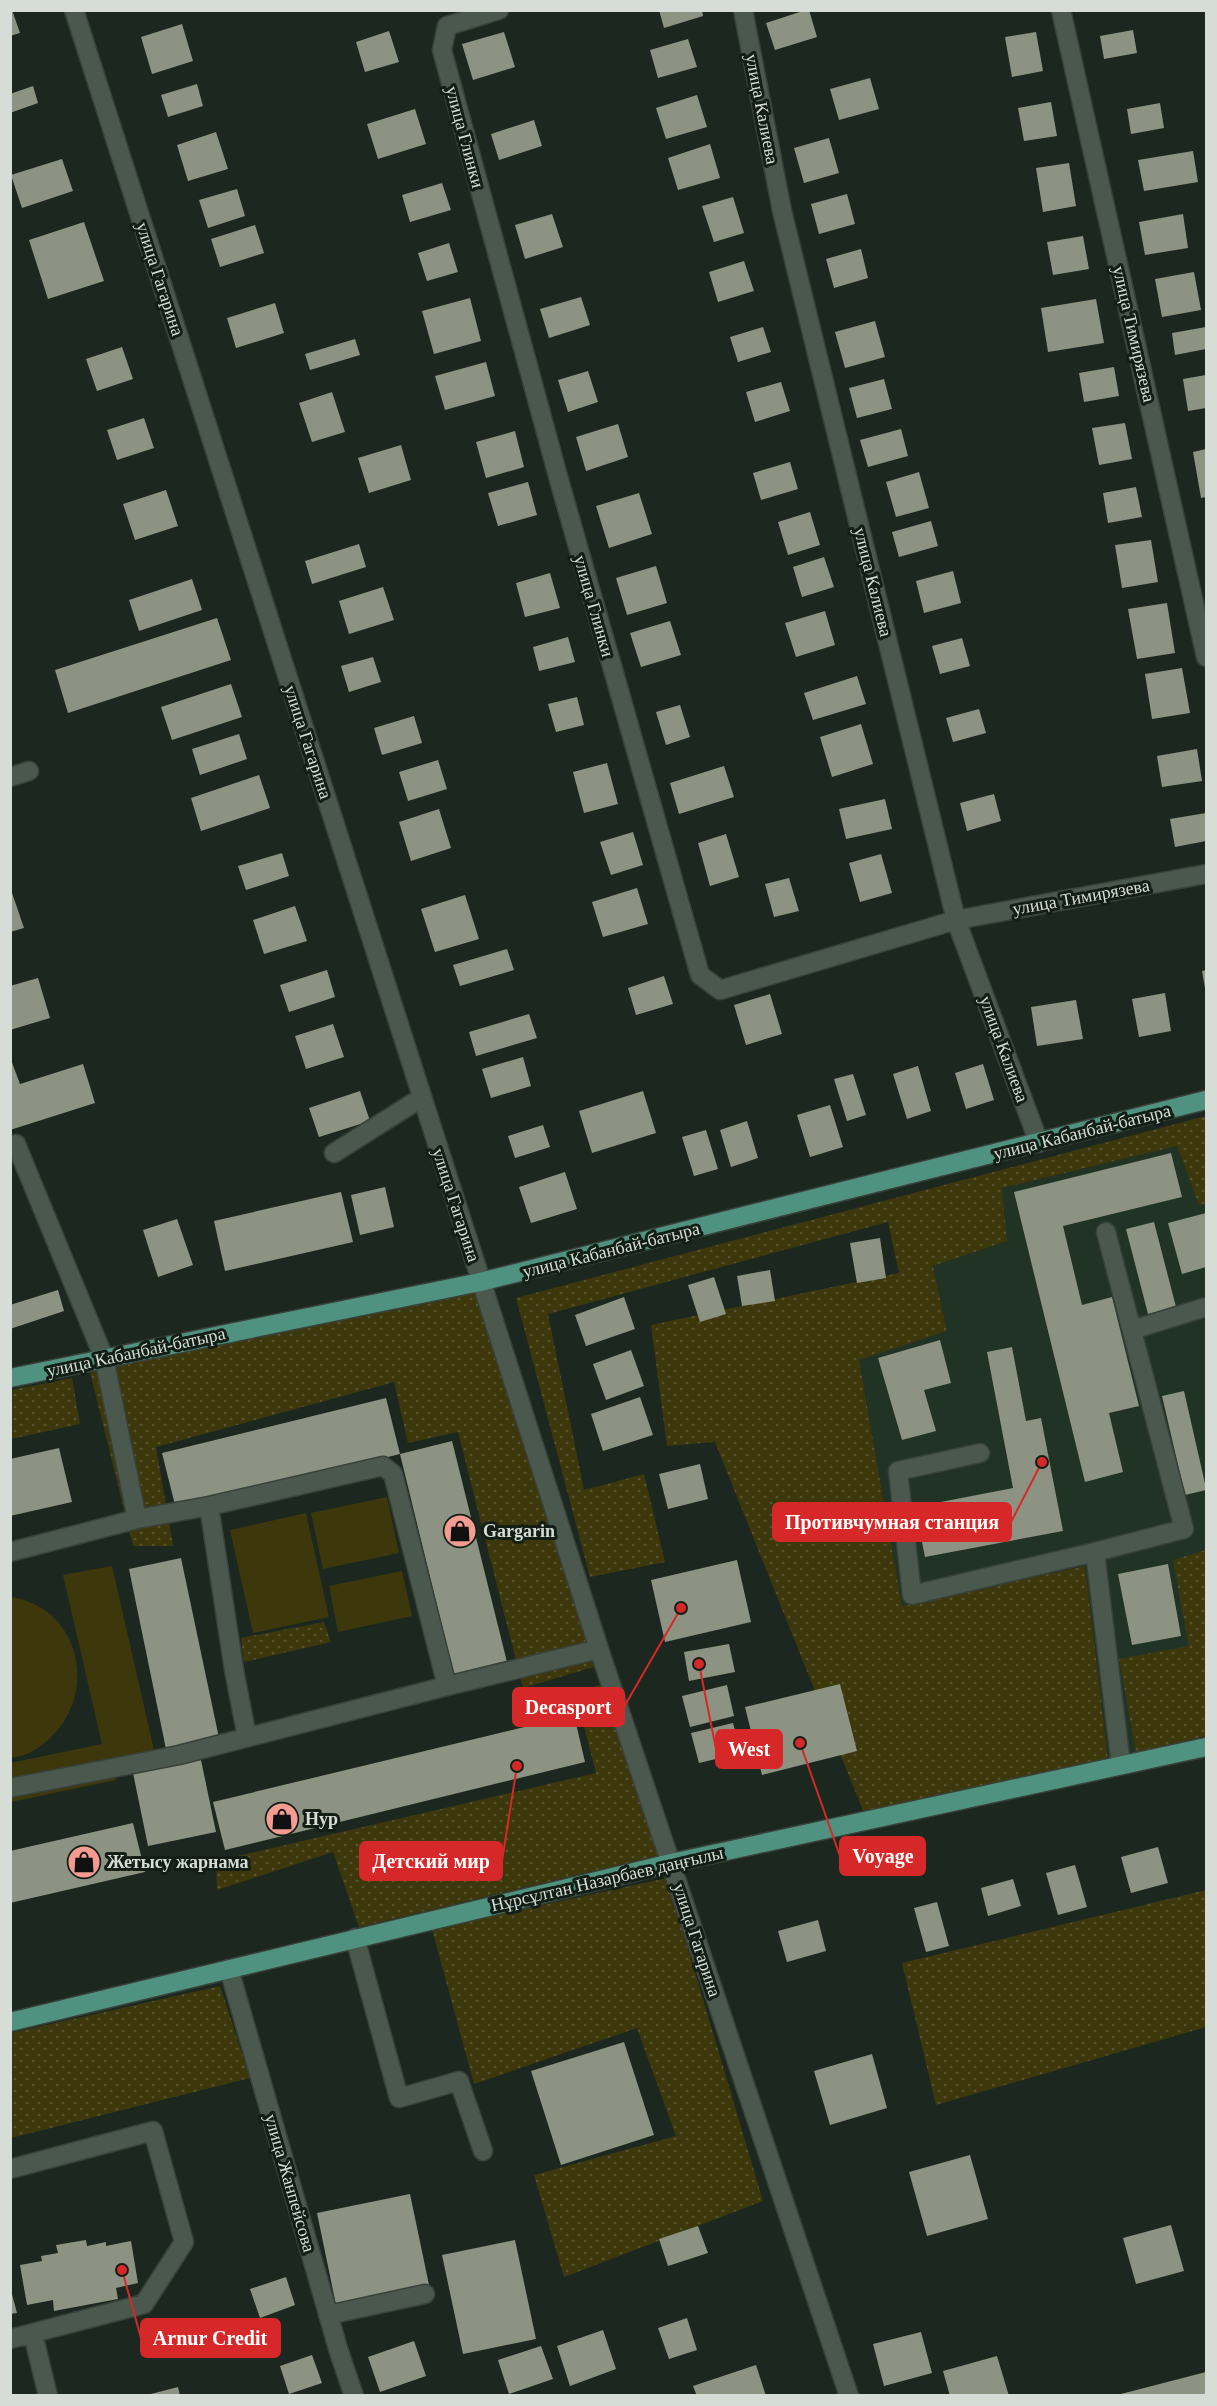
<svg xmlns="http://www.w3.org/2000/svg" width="1217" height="2406" font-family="'Times New Roman',serif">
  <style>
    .built { fill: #213325 }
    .grass { fill: url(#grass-dots) }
    .park { fill: #3d380c }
    .building { fill: #8c9383 }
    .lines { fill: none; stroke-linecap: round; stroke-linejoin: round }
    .minor-casing { stroke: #38423a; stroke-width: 21 }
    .major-casing { stroke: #38423a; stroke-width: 21 }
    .minor { stroke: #4b584e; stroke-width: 18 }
    .major { stroke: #509280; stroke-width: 18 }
    .labels { text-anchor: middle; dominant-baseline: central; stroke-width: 6; stroke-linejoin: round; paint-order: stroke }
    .street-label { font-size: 18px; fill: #d5ddd6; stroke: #131f16 }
    .poi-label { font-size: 18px; font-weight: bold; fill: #d5ddd6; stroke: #131f16; text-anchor: start }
    .leader { fill: none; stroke: #d62828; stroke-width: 2 }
    .callout-dot { fill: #d62828; stroke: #131f16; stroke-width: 2 }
    .callout { fill: #d62828; stroke: #d62828; stroke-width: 2 }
    .callout-label { font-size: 20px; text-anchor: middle; font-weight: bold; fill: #fff }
  </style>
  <defs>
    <pattern id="grass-dots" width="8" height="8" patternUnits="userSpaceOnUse" patternTransform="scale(1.5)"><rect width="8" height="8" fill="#3d380c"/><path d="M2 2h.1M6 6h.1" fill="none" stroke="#58542f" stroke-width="1.8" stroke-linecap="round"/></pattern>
  </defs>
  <rect width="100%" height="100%" fill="#1c281f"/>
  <path class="built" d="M 1177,1146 L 1199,1204 L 1206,1203 L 1206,1736 L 1108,1759 L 1085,1566 L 902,1606 L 859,1359 L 947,1331 L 933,1266 L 1007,1241 L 1002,1188 Z"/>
  <path class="grass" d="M 1206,1116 L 1206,1203 L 1199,1205 L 1177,1146 L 1002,1188 L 1007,1241 L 933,1266 L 947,1331 L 859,1360 L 902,1606 L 1085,1566 L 1108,1759 L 864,1813 L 715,1442 L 667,1446 L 651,1325 L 899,1273 L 888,1222 L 548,1314 L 584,1490 L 644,1474 L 665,1562 L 590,1577 L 516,1298 Z
    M 475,1291 L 597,1666 L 523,1688 L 458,1432 L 408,1443 L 394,1382 L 156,1447 L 173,1546 L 133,1546 L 90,1372 Z
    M 72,1378 L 80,1424 L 11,1439 L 11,1390 Z
    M 1206,1550 L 1206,1736 L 1136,1752 L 1119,1659 L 1189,1646 L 1173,1560 Z
    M 324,1622 L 331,1642 L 244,1662 L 241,1638 Z
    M 611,1682 L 668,1853 L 359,1927 L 333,1852 L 217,1890 L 216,1861 L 596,1773 L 575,1692 Z
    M 667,1878 L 763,2201 L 564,2277 L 534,2175 L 676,2136 L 637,2028 L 474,2084 L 432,1929 Z
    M 1206,1890 L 1206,2027 L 936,2105 L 902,1963 Z
    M 220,1986 L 250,2078 L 11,2138 L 11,2033 Z"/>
  <path class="park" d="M 387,1497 L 399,1553 L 323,1569 L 311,1513 Z
    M 306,1513 L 329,1617 L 253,1633 L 230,1530 Z
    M 112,1566 L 154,1750 L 114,1760 L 116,1780 L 11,1802 L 10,1763 L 102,1744 L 63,1575 Z
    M 402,1571 L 412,1616 L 338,1632 L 329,1586 Z
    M 11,1597 C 79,1607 99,1691 51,1737 C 41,1748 26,1756 11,1758 Z"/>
  <path class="building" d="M 10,10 L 12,10 L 20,33 L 10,36 Z
    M 659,10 L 702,10 L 703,16 L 664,28 Z
    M 806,10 L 809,10 L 817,37 L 775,50 L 766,23 Z
    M 182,24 L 193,61 L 152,74 L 141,37 Z
    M 1133,30 L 1137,53 L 1104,59 L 1100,36 Z
    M 389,31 L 399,62 L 365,72 L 356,42 Z
    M 504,32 L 515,67 L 473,80 L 462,44 Z
    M 1036,32 L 1043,71 L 1012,77 L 1005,37 Z
    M 688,39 L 697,67 L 658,78 L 650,50 Z
    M 870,78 L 879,109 L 839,120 L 830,89 Z
    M 197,84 L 203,106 L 168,117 L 161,95 Z
    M 33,86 L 38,103 L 10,113 L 10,94 Z
    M 697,95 L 707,127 L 666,139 L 656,108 Z
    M 1051,102 L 1057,136 L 1024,141 L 1018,108 Z
    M 1160,103 L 1164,128 L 1131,134 L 1127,109 Z
    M 415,109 L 426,144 L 378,159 L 367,124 Z
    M 534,120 L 542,146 L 499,160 L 491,134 Z
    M 216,132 L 228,169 L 188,181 L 177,145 Z
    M 829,138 L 839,173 L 804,183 L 794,148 Z
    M 710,144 L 720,178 L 678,190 L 668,158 Z
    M 1193,151 L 1198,182 L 1144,191 L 1138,160 Z
    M 62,159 L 73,191 L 22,208 L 11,175 Z
    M 1069,163 L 1076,206 L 1043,212 L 1036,168 Z
    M 442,183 L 451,210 L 410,222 L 402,195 Z
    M 237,189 L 245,216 L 208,228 L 199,200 Z
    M 847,194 L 855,224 L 819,234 L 811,204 Z
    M 733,197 L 744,233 L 714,242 L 702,206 Z
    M 552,214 L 563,247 L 525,259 L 515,225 Z
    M 1183,214 L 1188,248 L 1145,255 L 1139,222 Z
    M 84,222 L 104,281 L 48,299 L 29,240 Z
    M 255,225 L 264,253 L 220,267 L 211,239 Z
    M 1083,236 L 1089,269 L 1053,275 L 1047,242 Z
    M 449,243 L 458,272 L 427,281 L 418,253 Z
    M 861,249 L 868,278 L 834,288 L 826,259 Z
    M 744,261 L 754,291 L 718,302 L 709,272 Z
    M 1194,272 L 1201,310 L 1162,317 L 1155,279 Z
    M 581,297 L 590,325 L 549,338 L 540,309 Z
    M 470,298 L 481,341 L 434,354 L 422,311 Z
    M 1096,299 L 1104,343 L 1048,352 L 1041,308 Z
    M 275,303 L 284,333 L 236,348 L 227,318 Z
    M 875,321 L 885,357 L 845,368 L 835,332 Z
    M 763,327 L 771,352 L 738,362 L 730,337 Z
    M 1206,327 L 1206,349 L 1175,355 L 1172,333 Z
    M 355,339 L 360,355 L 310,370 L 305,354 Z
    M 122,347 L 133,379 L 97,391 L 86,359 Z
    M 486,362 L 495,396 L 445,410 L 435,376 Z
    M 1114,367 L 1119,396 L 1084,402 L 1079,373 Z
    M 588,371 L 598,402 L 568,412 L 558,380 Z
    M 1206,375 L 1206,408 L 1188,411 L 1183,379 Z
    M 884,379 L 892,409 L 857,418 L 849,388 Z
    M 781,382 L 790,411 L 755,422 L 746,392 Z
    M 332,392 L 345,432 L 312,442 L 299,403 Z
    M 144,418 L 154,448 L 117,460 L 107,430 Z
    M 1125,423 L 1132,459 L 1099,465 L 1092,428 Z
    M 618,424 L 628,457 L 586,471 L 576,437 Z
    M 901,429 L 908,456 L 868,467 L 860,440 Z
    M 515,431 L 524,467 L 486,478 L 476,442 Z
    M 401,445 L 411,480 L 369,493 L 358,458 Z
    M 1206,449 L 1206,497 L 1201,498 L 1193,452 Z
    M 790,462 L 798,489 L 761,500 L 753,473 Z
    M 919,472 L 929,508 L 896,517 L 886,482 Z
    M 528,482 L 537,515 L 498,526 L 488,493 Z
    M 1136,487 L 1142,517 L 1108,523 L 1103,493 Z
    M 166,490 L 178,526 L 135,540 L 123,504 Z
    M 639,493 L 652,534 L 609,548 L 596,506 Z
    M 810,512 L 820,545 L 788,555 L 778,522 Z
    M 931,521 L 938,546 L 899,557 L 892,532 Z
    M 1151,540 L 1158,582 L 1122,588 L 1115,545 Z
    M 359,544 L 366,567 L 312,584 L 305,561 Z
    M 824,557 L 834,587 L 802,597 L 793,567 Z
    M 656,566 L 667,603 L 627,615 L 616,578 Z
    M 953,571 L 961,603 L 924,613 L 916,581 Z
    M 550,573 L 560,608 L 525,617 L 516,583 Z
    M 192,579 L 202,610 L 139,631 L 129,600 Z
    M 383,587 L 394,620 L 349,634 L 339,601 Z
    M 1167,603 L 1175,653 L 1137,659 L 1128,609 Z
    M 825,611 L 835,645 L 796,657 L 785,623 Z
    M 217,618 L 231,660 L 68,713 L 55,670 Z
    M 670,621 L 681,655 L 641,667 L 630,633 Z
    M 568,637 L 575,662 L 539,671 L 533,647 Z
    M 962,638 L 970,666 L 940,674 L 932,646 Z
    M 373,657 L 381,682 L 349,692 L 341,666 Z
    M 1182,668 L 1190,713 L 1152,719 L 1145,674 Z
    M 857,676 L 866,704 L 813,720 L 804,693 Z
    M 231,684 L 242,717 L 172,740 L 161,707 Z
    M 577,697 L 584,725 L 556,732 L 548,704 Z
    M 680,705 L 690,737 L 666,745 L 656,712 Z
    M 979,709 L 986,733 L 953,742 L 946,718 Z
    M 414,716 L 422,743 L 382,755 L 374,728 Z
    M 861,724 L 873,764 L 832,777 L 820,737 Z
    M 239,734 L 247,759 L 200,775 L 192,749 Z
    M 1197,749 L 1202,781 L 1162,787 L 1157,756 Z
    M 438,760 L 447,789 L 408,801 L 399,772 Z
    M 607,763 L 618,804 L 584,813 L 573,772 Z
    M 724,766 L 734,797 L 679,814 L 670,783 Z
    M 259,775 L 270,808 L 201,831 L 191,798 Z
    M 994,794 L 1001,821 L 967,831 L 960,803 Z
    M 885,799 L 892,829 L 846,839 L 839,809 Z
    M 439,809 L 451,848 L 411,861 L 399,822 Z
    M 1206,813 L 1206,841 L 1175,847 L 1170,819 Z
    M 633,832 L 643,865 L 611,875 L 600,842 Z
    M 726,834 L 739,877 L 710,886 L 698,843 Z
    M 282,853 L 289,876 L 246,890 L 238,866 Z
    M 881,854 L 892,893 L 860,902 L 849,863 Z
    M 789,878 L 799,911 L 774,917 L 765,884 Z
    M 10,887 L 24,928 L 10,932 Z
    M 637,888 L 648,924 L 603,937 L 592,902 Z
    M 465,895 L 479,939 L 435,952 L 421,909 Z
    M 295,906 L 307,941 L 264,954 L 253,920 Z
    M 507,949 L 514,970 L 460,986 L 453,965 Z
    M 327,970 L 335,997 L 289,1012 L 280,985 Z
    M 1206,970 L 1206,988 L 1205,988 L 1202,971 Z
    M 664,976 L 673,1004 L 636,1015 L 628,988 Z
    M 38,978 L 50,1018 L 10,1030 L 10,986 Z
    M 1165,993 L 1171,1031 L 1139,1037 L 1132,999 Z
    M 770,994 L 782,1034 L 746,1045 L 734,1005 Z
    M 1076,1000 L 1083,1039 L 1037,1046 L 1031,1007 Z
    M 529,1014 L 537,1038 L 476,1056 L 469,1032 Z
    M 333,1024 L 344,1057 L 306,1069 L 295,1036 Z
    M 10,1057 L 20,1084 L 83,1064 L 95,1103 L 10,1130 Z
    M 523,1057 L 531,1086 L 491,1098 L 482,1069 Z
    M 983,1064 L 994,1100 L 966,1109 L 955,1073 Z
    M 918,1066 L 931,1111 L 907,1119 L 893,1074 Z
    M 853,1074 L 866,1115 L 847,1121 L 834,1079 Z
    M 360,1091 L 370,1121 L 319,1137 L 309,1108 Z
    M 643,1091 L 656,1133 L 592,1153 L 579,1111 Z
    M 830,1105 L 843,1147 L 810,1157 L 797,1115 Z
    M 747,1121 L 758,1158 L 731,1167 L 720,1130 Z
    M 543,1125 L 550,1147 L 515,1158 L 508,1136 Z
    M 706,1130 L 718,1169 L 694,1176 L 682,1137 Z
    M 1171,1153 L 1182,1197 L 1063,1226 L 1082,1305 L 1112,1297 L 1139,1406 L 1109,1413 L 1123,1472 L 1085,1482 L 1014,1192 Z
    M 565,1172 L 577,1209 L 531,1223 L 519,1187 Z
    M 385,1187 L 394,1227 L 360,1235 L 351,1195 Z
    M 341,1192 L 353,1242 L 225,1271 L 214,1221 Z
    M 1206,1213 L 1206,1267 L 1182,1274 L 1168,1223 Z
    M 177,1219 L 193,1265 L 158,1277 L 143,1230 Z
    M 1154,1222 L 1176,1307 L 1148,1314 L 1126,1229 Z
    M 880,1238 L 886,1278 L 857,1283 L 850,1243 Z
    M 770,1270 L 775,1301 L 742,1306 L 737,1276 Z
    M 714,1277 L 726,1314 L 700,1322 L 688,1285 Z
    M 58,1290 L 64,1311 L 10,1329 L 10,1305 Z
    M 624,1297 L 635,1329 L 586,1346 L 575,1315 Z
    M 940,1340 L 951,1383 L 924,1390 L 936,1431 L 902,1440 L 878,1358 Z
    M 1012,1347 L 1026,1421 L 1041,1418 L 1063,1531 L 925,1557 L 915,1507 L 1013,1488 L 987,1352 Z
    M 631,1350 L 644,1386 L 606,1400 L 593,1364 Z
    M 1184,1391 L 1206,1488 L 1206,1490 L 1185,1495 L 1162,1396 Z
    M 640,1397 L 653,1435 L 603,1451 L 591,1414 Z
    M 386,1398 L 400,1454 L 176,1509 L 162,1453 Z
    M 452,1441 L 507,1662 L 454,1675 L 400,1454 Z
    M 59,1448 L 72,1502 L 10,1516 L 10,1459 Z
    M 700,1464 L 708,1499 L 668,1509 L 659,1474 Z
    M 181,1558 L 219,1738 L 166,1749 L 129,1569 Z
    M 737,1560 L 751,1622 L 665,1642 L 651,1580 Z
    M 1168,1564 L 1181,1636 L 1132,1645 L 1118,1574 Z
    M 729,1644 L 735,1672 L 689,1681 L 684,1652 Z
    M 840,1684 L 857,1751 L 762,1775 L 745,1707 Z
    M 727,1685 L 734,1716 L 690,1727 L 682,1696 Z
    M 574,1715 L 585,1762 L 225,1850 L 213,1802 Z
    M 733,1723 L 741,1753 L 699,1763 L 691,1733 Z
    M 201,1760 L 216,1832 L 148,1846 L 133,1773 Z
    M 133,1823 L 145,1872 L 10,1903 L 10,1851 Z
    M 1158,1847 L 1168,1883 L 1131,1893 L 1121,1857 Z
    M 1075,1865 L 1087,1907 L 1058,1915 L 1046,1873 Z
    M 1013,1879 L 1021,1906 L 988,1916 L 981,1888 Z
    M 937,1902 L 949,1946 L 926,1952 L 914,1908 Z
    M 818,1920 L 826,1951 L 787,1962 L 778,1931 Z
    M 624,2042 L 654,2135 L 561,2165 L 531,2071 Z
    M 872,2054 L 887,2108 L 830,2125 L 814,2071 Z
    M 970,2155 L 988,2219 L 927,2236 L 909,2172 Z
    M 410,2194 L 429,2285 L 336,2305 L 317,2213 Z
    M 1171,2225 L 1184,2271 L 1136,2284 L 1123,2238 Z
    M 698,2226 L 708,2253 L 668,2266 L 659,2239 Z
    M 86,2240 L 87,2246 L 106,2242 L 106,2246 L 131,2241 L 138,2283 L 116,2288 L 118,2299 L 54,2311 L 53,2300 L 27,2305 L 20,2265 L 42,2261 L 41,2256 L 58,2253 L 56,2245 Z
    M 515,2240 L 536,2339 L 463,2354 L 442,2255 Z
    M 286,2277 L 295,2305 L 260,2318 L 250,2289 Z
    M 10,2287 L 17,2313 L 10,2314 Z
    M 687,2318 L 697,2350 L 669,2359 L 658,2328 Z
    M 603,2330 L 616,2369 L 570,2386 L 557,2346 Z
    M 921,2332 L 932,2373 L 884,2386 L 873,2344 Z
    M 414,2341 L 426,2376 L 380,2392 L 368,2357 Z
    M 541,2346 L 553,2379 L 509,2394 L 498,2360 Z
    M 312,2355 L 322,2383 L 289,2394 L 280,2366 Z
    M 997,2356 L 1009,2396 L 950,2396 L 943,2371 Z
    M 756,2365 L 766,2396 L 697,2396 L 693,2386 Z
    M 1206,2372 L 1206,2396 L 1117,2396 L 1117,2395 Z
    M 178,2387 L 180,2396 L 147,2396 L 147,2395 Z"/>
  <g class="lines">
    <defs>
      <path id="minor" d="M 74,10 L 599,1649 L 849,2396
        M 499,10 L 447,26 L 442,50 L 559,480 L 700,975 L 720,990 L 956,920 L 1206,874
        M 743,10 L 782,211 L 956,920 L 1039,1143
        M 1061,10 L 1206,657
        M 10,777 L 29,771
        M 334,1153 L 421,1098
        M 1106,1232 L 1184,1529 L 1095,1552 L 1121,1765
        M 1132,1330 L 1206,1307
        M 980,1453 L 898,1471 L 912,1595 L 1095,1552
        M 137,1519 L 209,1506
        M 10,1552 L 137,1519 L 104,1358 L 16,1144
        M 247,1737 L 234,1670 L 209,1506 L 383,1466 L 393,1474 L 447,1686
        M 10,1788 L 179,1755 L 447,1686 L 599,1649
        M 355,1938 L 399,2098 L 459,2081 L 483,2151
        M 229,1969 L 339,2352 L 354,2396
        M 10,2169 L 153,2131 L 184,2242 L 144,2304 L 10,2339
        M 328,2315 L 425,2294
        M 33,2334 L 48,2396"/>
      <path id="major" d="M 10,1378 L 480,1282 L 1206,1100
        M 10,2022 L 671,1863 L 1206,1747"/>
    </defs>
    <use href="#minor" class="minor-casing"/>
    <use href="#major" class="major-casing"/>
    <use href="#minor" class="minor"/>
    <use href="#major" class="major"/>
  </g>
  <defs>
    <symbol id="shop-disc" viewBox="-11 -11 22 22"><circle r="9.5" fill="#f59c92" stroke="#131f16"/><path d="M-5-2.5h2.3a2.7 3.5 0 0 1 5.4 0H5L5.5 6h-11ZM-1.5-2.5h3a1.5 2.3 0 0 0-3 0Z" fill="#111"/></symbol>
  </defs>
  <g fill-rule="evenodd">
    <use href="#shop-disc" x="441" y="1512" width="38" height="38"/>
    <use href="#shop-disc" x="263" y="1800" width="38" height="38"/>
    <use href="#shop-disc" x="65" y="1843" width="38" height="38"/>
  </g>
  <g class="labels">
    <g class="street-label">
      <text transform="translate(762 109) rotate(79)">улица Калиева</text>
      <text transform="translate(465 137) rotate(75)">улица Глинки</text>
      <text transform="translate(160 279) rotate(72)">улица Гагарина</text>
      <text transform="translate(1134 334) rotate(77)">улица Тимирязева</text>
      <text transform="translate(873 582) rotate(76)">улица Калиева</text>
      <text transform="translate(594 606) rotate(74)">улица Глинки</text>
      <text transform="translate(308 742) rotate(72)">улица Гагарина</text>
      <text transform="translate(1081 897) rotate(-10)">улица Тимирязева</text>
      <text transform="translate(1004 1049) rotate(70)">улица Калиева</text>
      <text transform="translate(1082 1132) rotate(-14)">улица Кабанбай-батыра</text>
      <text transform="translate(456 1205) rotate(72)">улица Гагарина</text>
      <text transform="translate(611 1250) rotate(-14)">улица Кабанбай-батыра</text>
      <text transform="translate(136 1352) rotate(-12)">улица Кабанбай-батыра</text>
      <text transform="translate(607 1879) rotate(-13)">Нұрсұлтан Назарбаев даңғылы</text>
      <text transform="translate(697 1940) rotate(72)">улица Гагарина</text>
      <text transform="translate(290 2183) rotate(74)">улица Жанпейсова</text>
    </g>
    <g class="poi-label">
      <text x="483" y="1531">Gargarin</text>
      <text x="305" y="1819">Нур</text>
      <text x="107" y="1862">Жетысу жарнама</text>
    </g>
  </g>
  <path class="leader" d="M1042 1462L1011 1522M681 1608L624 1707M699 1664L716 1749M800 1743L840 1856M517 1766L502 1861M122 2270L141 2338"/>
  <g class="callout-dot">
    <circle cx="1042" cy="1462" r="6"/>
    <circle cx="681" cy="1608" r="6"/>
    <circle cx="699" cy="1664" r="6"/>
    <circle cx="800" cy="1743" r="6"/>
    <circle cx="517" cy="1766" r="6"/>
    <circle cx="122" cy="2270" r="6"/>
  </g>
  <g class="callout">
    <rect x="773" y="1503" width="238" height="38" rx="6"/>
    <rect x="513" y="1688" width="111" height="38" rx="6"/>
    <rect x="716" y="1730" width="66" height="38" rx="6"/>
    <rect x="840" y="1837" width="85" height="38" rx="6"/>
    <rect x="360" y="1842" width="142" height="38" rx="6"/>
    <rect x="141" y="2319" width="139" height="38" rx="6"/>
  </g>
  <g class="callout-label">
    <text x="892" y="1529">Противчумная станция</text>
    <text x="568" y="1714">Decasport</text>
    <text x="749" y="1756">West</text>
    <text x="883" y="1863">Voyage</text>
    <text x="431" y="1868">Детский мир</text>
    <text x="210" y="2345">Arnur Credit</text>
  </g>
  <rect width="1217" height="2406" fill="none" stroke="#d5ddd6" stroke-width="24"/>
</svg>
